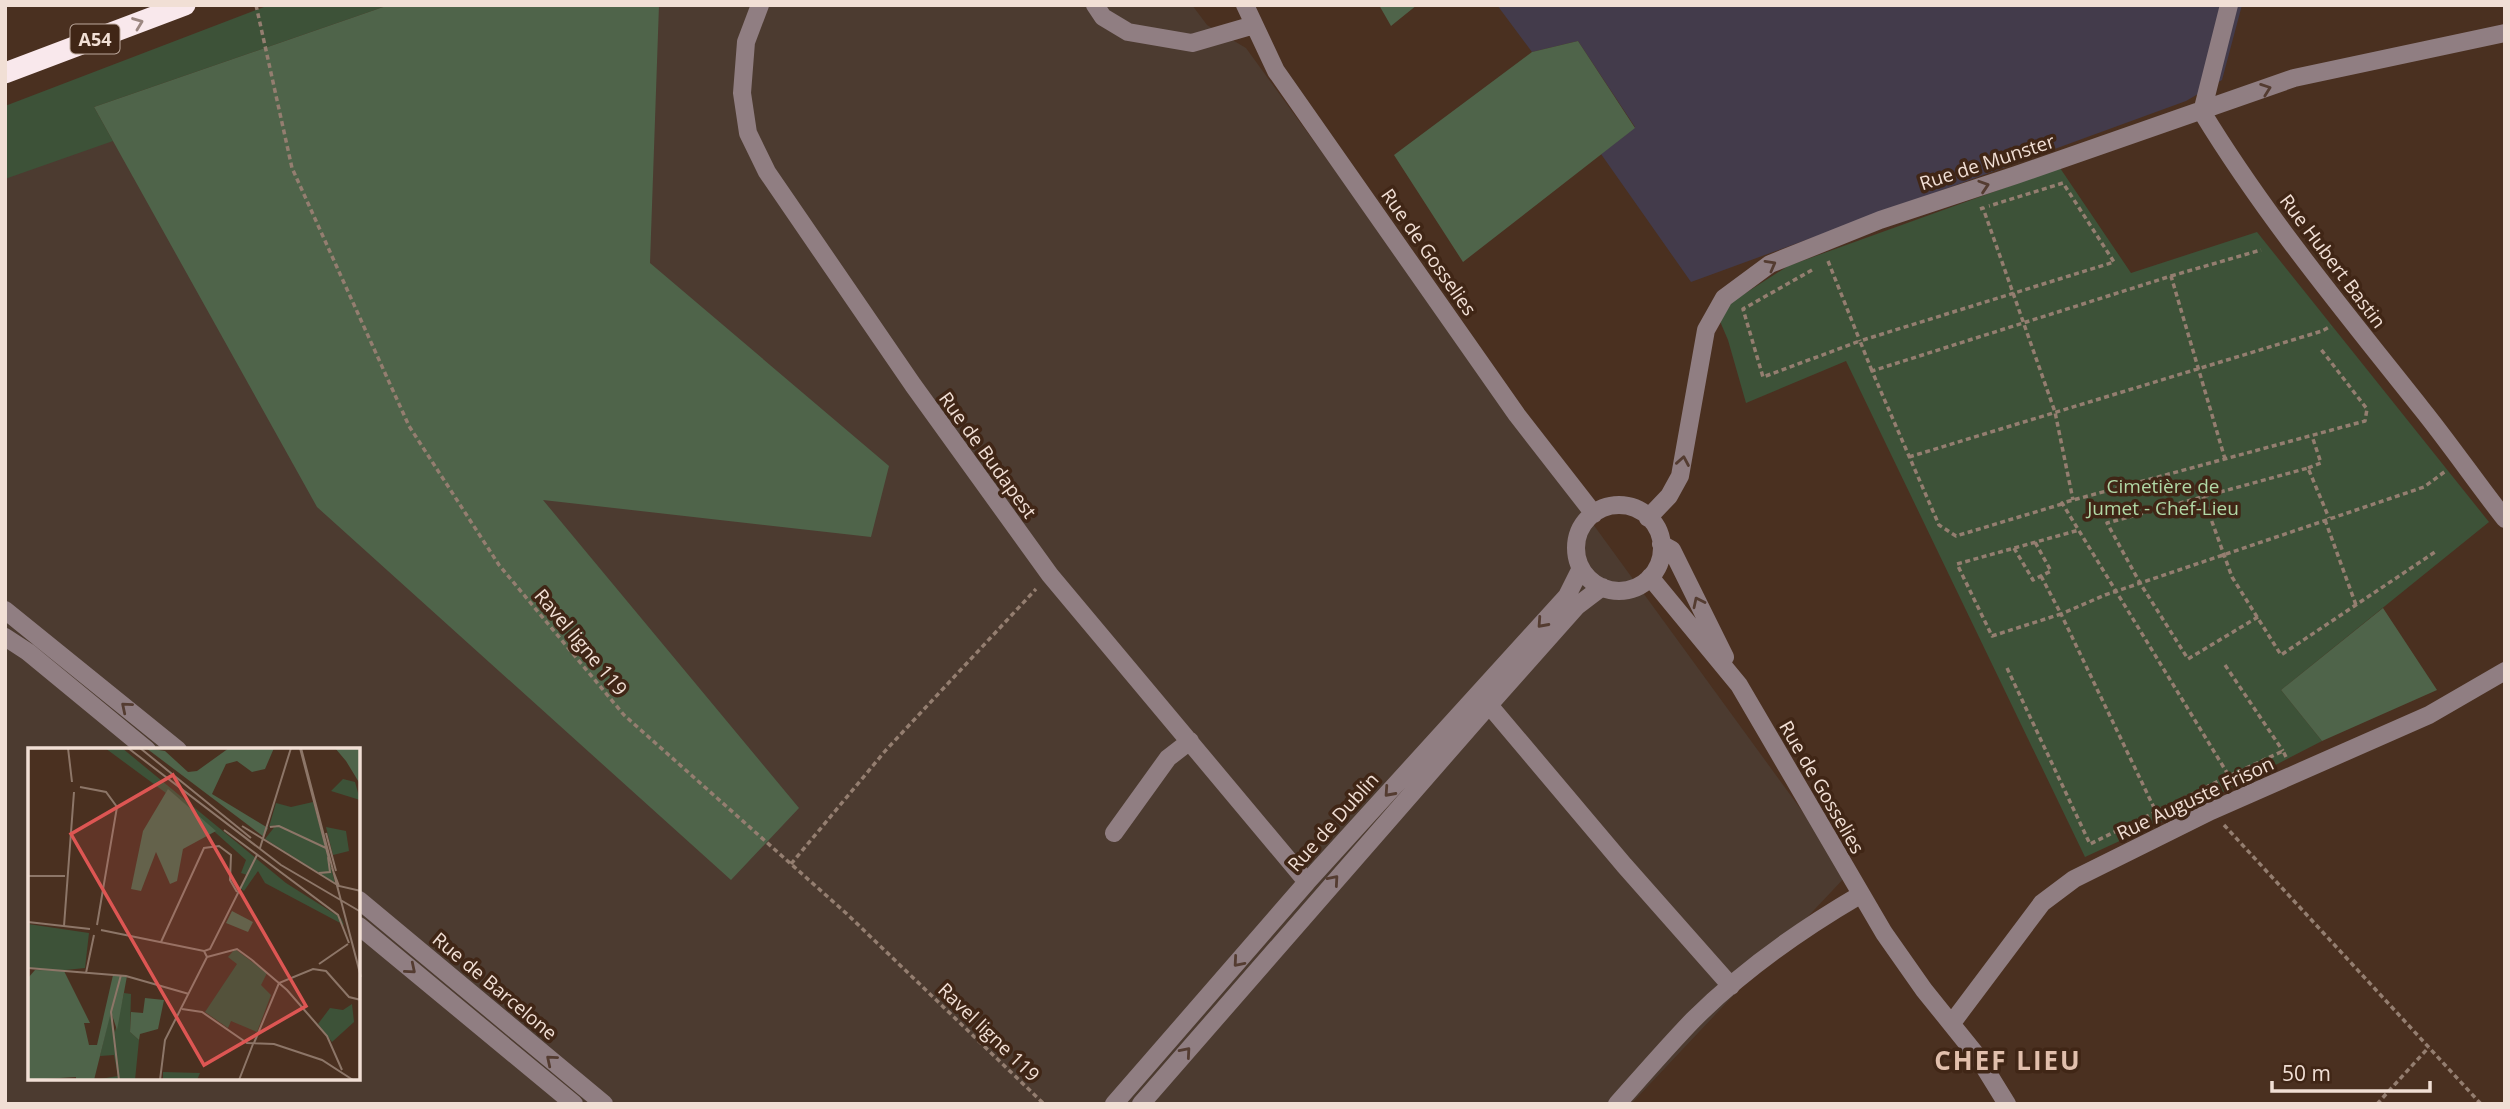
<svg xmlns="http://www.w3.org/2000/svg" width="2510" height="1109" font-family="'Open Sans',sans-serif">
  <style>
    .commercial { fill: #433b4b }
    .industrial { fill: #4c3b30; fill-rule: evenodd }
    .green { fill: #3d5238 }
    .forest { fill: #4f644a }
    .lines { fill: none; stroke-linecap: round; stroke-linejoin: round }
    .path { stroke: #947e70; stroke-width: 3.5; stroke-dasharray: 5 3.5; stroke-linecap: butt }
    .minor { stroke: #907e82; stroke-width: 18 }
    .highway { stroke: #f9e8ec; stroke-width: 21 }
    .oneway { stroke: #9c8781 }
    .oneway2 { stroke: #543c31 }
    .labels { text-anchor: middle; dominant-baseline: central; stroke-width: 7; stroke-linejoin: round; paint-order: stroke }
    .shield { fill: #402616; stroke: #bca89c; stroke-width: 2 }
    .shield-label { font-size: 18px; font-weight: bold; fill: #f1dfd5 }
    .street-label { font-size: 19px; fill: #f1dfd5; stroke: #402616 }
    .park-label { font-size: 19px; fill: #b1d8a6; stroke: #402616 }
    .district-label { font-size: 26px; font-weight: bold; letter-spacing: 2px; fill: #e1bfac; stroke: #402616 }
    .inset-road { fill: none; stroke: #8d7668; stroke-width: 2 }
    .view { fill: #dd5653; fill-opacity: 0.15; stroke: #dd5653; stroke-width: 3.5 }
    .inset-edge { fill: none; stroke: #f1dfd5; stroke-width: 3.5 }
  </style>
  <rect width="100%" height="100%" fill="#4a3020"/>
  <path class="commercial" d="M 1497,5 L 2242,5 L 2222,80 L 2186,101 L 1691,282 L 1601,154 L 1635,127 L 1578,41 L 1532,52 Z"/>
  <path class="industrial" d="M 487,5 L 1192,5 L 1207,25 L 1246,48 L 1848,874 L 1631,1104 L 5,1104 L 5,178 ZM 30,750 L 359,750 L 359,1079 L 30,1079 Z"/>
  <path class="green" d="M 269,5 L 389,5 L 94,107 L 113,141 L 5,179 L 5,106 Z
    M 2060,168 L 2131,273 L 2257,232 L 2489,522 L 2281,690 L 2322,741 L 2204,802 L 2085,857 L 1846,361 L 1746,403 L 1728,340 L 1716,312 L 1788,266 Z"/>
  <path class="forest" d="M 389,5 L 659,5 L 650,263 L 889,466 L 871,537 L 543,500 L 799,808 L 731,880 L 317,507 L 94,107 Z
    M 1379,5 L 1417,5 L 1391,26 Z
    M 1578,41 L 1635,128 L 1463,262 L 1394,155 L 1532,52 Z
    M 2383,608 L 2437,690 L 2322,741 L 2281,690 Z"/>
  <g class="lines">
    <path class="path" d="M 256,5 L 292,168 L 409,426 L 499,565 L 624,715 L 847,914 L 1044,1104
      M 1980,209 L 1983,208 L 2055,412 L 2073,500
      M 1828,261 L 1860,341
      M 1812,270 L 1743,309 L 1763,377 L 1860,341 L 1872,371
      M 2171,276 L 2261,250
      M 1863,340 L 2114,262 L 2063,183 L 1989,206
      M 1909,457 L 2322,331 L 2331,326
      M 2308,468 L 2321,463 L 2312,436
      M 2203,497 L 2232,577 L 2281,655 L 2435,552
      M 2062,504 L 1956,536 L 1939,525 L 1872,371 L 2171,276 L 2225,459
      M 2325,520 L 2356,605
      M 2014,548 L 2033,580 L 2051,571 L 2035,542
      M 2041,576 L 2061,614 L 1992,636 L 1957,564 L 2079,530
      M 2258,617 L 2188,659 L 2140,583 L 2107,523 L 2308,468 L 2329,518
      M 2225,665 L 2283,751
      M 2007,668 L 2090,844 L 2229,776
      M 2286,757 L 2283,751 L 2229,776 L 2062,503 L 2365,421 L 2367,409 L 2320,348
      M 2158,816 L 2061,614 L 2105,595 L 2424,487 L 2447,470
      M 2224,825 L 2481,1104
      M 791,864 L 886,750 L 1036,589
      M 2377,1104 L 2429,1047"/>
    <path class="minor" d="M 760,5 L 746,42 L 742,93 L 748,133 L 767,172 L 913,385 L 1050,575 L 1307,882
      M 1095,5 L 1103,17 L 1128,32 L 1192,43 L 1254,25
      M 1245,5 L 1276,71 L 1517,415 L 1594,514
      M 2229,5 L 2202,112 C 2266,217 2345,312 2421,408 C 2450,444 2476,482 2505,519
      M1576 548a43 43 0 1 1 86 0a43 43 0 1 1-86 0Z
      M 1648,518 L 1669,496 L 1680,476 L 1706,330 L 1724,298 L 1770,264 L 1880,220 L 2016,175 L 2294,78 L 2505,33
      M 1661,544 L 1672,550 L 1725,657
      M 1650,577 L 1739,685 L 1884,933 L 1924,990 L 1978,1057 L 2007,1104
      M 5,610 L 178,750
      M 5,637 L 28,652 L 147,750
      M 1489,705 L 1624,865 L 1731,986
      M 1114,833 L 1168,758 L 1190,741
      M 359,900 L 604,1104
      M 359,926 L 574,1104
      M 1952,1023 L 2042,903 L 2074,879 L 2211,811 L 2429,715 L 2505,671
      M 1114,1104 L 1307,882 L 1567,596 L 1581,568
      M 1141,1104 L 1489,705 L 1577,606 L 1602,587
      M 1617,1104 C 1642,1076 1667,1047 1693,1020 C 1742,971 1800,930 1860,895"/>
    <path class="highway" d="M 5,73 L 185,5"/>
  </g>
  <defs><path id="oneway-chevron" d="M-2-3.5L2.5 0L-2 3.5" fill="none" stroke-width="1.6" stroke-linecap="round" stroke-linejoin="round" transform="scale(1.75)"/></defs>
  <use class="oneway" href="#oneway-chevron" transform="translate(138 23) rotate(-21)"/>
  <g class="oneway2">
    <use href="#oneway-chevron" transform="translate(2266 89) rotate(-20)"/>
    <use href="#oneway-chevron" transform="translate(1984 186) rotate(-18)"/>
    <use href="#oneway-chevron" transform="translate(1771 265) rotate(-29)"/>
    <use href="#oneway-chevron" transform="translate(1683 461) rotate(-80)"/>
    <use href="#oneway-chevron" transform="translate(1698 602) rotate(-116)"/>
    <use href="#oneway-chevron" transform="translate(1542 623) rotate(132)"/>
    <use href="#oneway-chevron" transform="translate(126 707) rotate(-140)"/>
    <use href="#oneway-chevron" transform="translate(1389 792) rotate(132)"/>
    <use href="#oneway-chevron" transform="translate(1334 880) rotate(-49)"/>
    <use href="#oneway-chevron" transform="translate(1238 962) rotate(131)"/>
    <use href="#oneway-chevron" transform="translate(411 969) rotate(40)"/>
    <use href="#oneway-chevron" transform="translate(1186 1052) rotate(-49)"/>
    <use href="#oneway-chevron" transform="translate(551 1060) rotate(-140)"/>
  </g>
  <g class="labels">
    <rect class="shield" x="70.5" y="24.5" width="49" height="29" rx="5"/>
    <g class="shield-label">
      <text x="95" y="39">A54</text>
    </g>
    <g class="street-label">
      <text transform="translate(1987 162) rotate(-18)">Rue de Munster</text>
      <text transform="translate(1429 252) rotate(55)">Rue de Gosselies</text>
      <text transform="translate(2333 261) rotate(53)">Rue Hubert Bastin</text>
      <text transform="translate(988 455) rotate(54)">Rue de Budapest</text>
      <text transform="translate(581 642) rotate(50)">Ravel ligne 119</text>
      <text transform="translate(1822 787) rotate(60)">Rue de Gosselies</text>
      <text transform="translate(2195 798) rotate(-25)">Rue Auguste Frison</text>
      <text transform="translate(1333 822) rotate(-48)">Rue de Dublin</text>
      <text transform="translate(495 986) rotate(40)">Rue de Barcelone</text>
      <text transform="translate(989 1032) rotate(44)">Ravel ligne 119</text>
    </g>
    <g class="park-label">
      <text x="2163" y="486">Cimetière de<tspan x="2163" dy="22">Jumet - Chef-Lieu</tspan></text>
    </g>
    <g class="district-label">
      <text x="2008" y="1060">CHEF LIEU</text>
    </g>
  </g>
  <g transform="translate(28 748)">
    <rect width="332" height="332" fill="#4a3020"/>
    <path d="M 77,0 L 94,0 L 258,135 L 313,170 L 316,177 L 237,135 L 230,123 L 216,143 L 212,140 L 219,127 L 213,125 L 218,112 L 140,42 L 138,45 ZM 315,31 L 327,34 L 332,52 L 303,43 ZM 285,54 L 298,100 L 307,135 L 237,91 L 248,77 L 241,79 L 248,55 L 263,59 ZM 298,79 L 318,83 L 321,103 L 305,107 ZM 0,176 L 61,185 L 57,220 L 18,224 L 0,219 ZM 207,201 L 239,225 L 233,237 L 243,247 L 229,284 L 203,273 L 200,280 L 177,264 L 209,216 L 200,209 ZM 96,245 L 103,246 L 102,284 L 111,292 L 107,332 L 66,332 L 90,328 L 86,307 L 72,308 L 82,265 L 87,284 ZM 324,256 L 326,274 L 304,294 L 290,276 L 302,260 L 315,262 ZM 135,324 L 172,325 L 169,332 L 122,332 L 135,331 Z" fill="#3d5238"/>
    <path d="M 118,0 L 137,3 L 160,24 L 169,23 L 201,0 L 246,0 L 237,21 L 224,24 L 209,13 L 198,16 L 184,46 L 240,80 L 236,89 ZM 307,0 L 332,0 L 332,36 L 318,13 ZM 140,41 L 188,83 L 155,101 L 149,133 L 142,136 L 128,104 L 113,143 L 103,141 L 115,83 ZM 204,163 L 225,174 L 220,184 L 198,175 ZM 7,222 L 36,223 L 62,275 L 56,275 L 61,297 L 69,297 L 85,227 L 99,228 L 89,282 L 83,264 L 66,332 L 48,332 L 48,329 L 0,332 L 0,230 ZM 117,250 L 136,252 L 130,281 L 112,286 L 111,292 L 102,284 L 103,264 L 115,265 Z" fill="#4f644a"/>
    <path class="inset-road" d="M 40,0 L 44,34M 100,0 L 253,117 L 333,164M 112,0 L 223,90M 272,0 L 301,111M 273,0 L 333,229M 52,39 L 78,44 L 89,59 L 69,177M 214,78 L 311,138M 242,79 L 251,78 L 298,100M 196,82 L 310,167 L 321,195M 298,85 L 308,123M 232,100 L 263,0M 304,120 L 311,138 L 333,143M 291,125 L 302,124 L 300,109M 0,128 L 37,128M 0,174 L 62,181M 36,178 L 46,44M 73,182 L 176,203M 133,194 L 176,100 L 191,98 L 203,107 L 202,132 L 209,144M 179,209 L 176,203 L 182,201 L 229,107M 179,209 L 209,201 L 224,212 L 259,242 L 299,288 L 314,322M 291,216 L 320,196M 0,220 L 98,228 L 161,246M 58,225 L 66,187M 154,261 L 174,264 L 219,295 L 246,296 L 294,312 L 325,332M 226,295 L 251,235 L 285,221 L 298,223 L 321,249 L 333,252M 91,332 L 83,264 L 93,227M 132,332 L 137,292 L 179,209M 211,332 L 225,296"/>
    <path class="view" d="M 145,27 L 278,258 L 176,317 L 43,86 Z"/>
    <rect width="332" height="332" class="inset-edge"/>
  </g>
  <rect width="2510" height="1109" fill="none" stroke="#f1dfd5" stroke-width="14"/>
  <path d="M2272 1081v10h158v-10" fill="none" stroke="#f1dfd5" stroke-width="3.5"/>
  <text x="2282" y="1081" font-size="21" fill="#f1dfd5" stroke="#402616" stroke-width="5" paint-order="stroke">50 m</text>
</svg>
